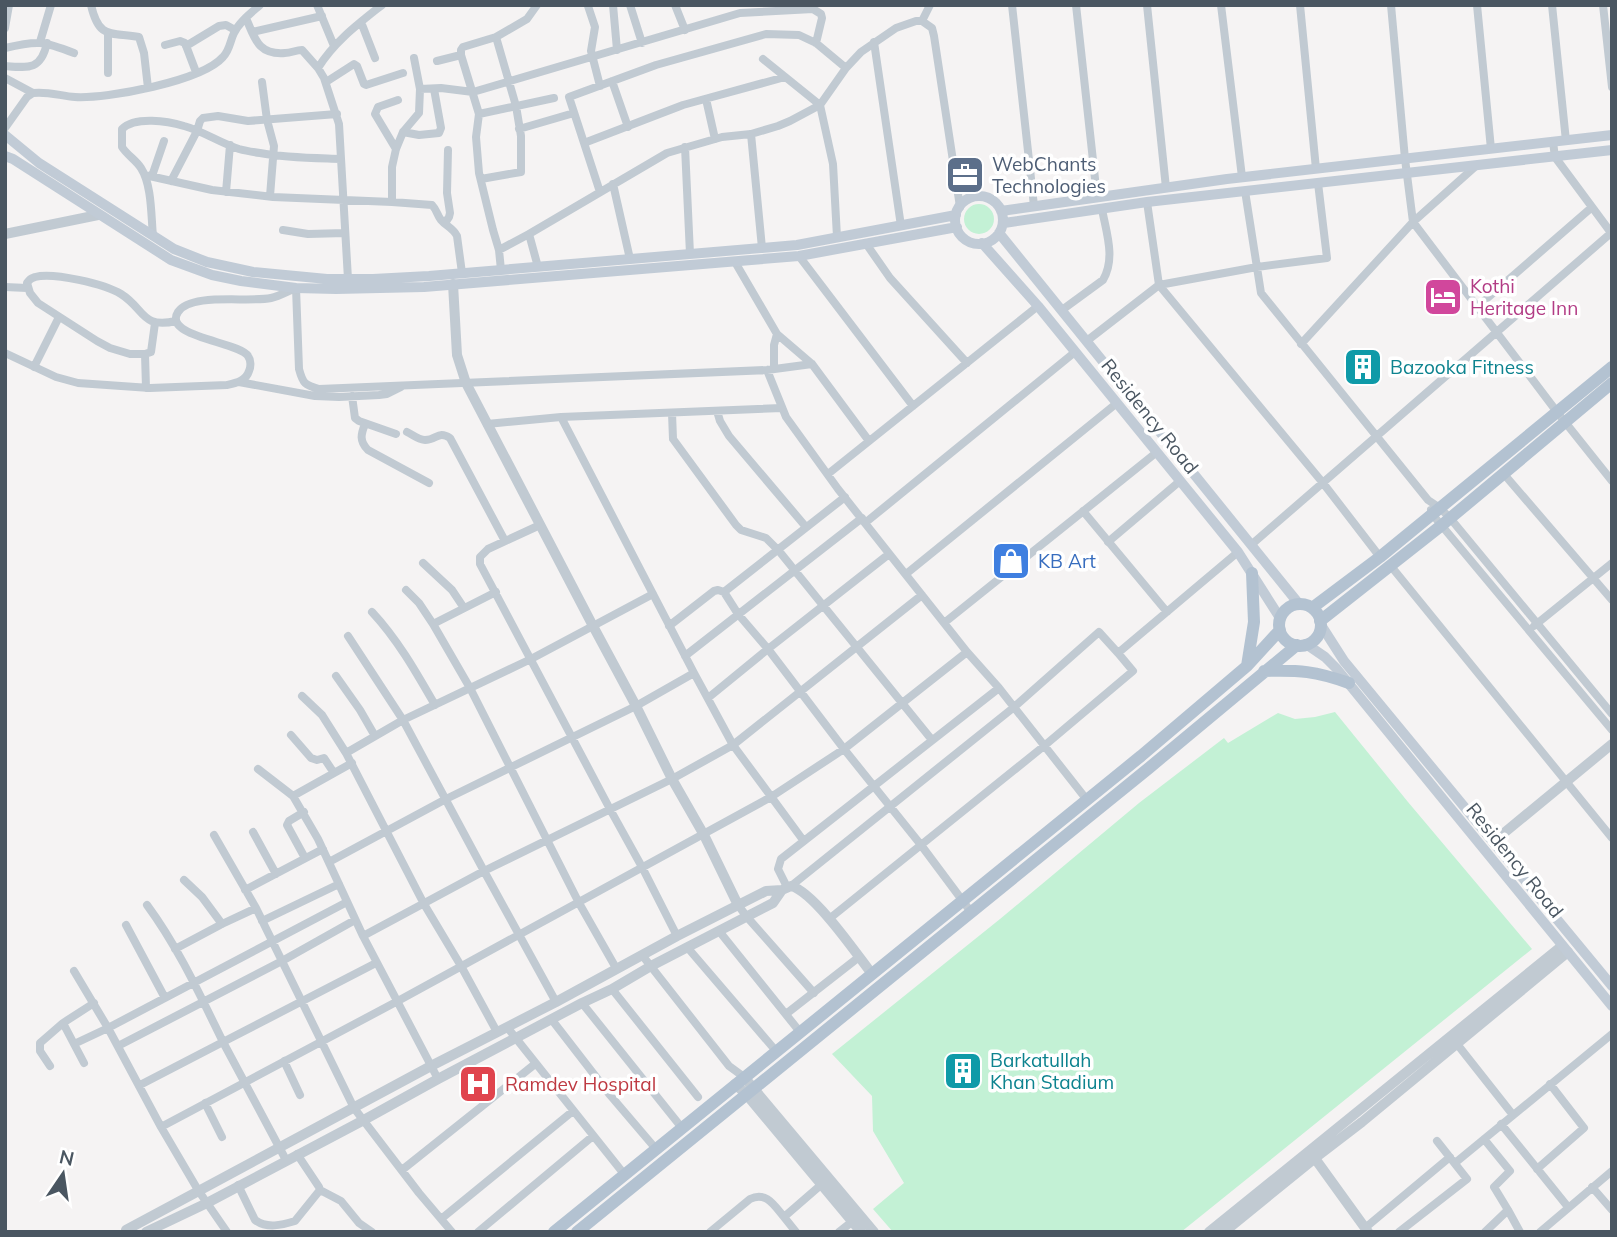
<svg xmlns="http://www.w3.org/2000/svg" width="1617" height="1237" font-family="Mulish,sans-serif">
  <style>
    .green { fill: #c3f1d5 }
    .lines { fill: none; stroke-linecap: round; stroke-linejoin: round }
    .minor { stroke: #c1cad2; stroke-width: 8 }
    .tertiary { stroke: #c1cad2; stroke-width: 10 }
    .secondary { stroke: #c1cbd6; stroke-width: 10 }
    .primary { stroke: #b3c2d1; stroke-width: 12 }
    .labels { text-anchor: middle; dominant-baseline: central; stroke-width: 7; stroke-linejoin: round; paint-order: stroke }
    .service-label { font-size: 19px; fill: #4e5e75; stroke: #fff; text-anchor: start }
    .hotel-label { font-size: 19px; fill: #b23c85; stroke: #fff; text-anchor: start }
    .culture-label { font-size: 19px; fill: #0d838f; stroke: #fff; text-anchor: start }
    .street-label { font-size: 19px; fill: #4a5661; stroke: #fff }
    .shop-label { font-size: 19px; fill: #366cbe; stroke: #fff; text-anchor: start }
    .health-label { font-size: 19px; fill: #be3a42; stroke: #fff; text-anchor: start }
  </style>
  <rect width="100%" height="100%" fill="#f5f3f3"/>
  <path class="green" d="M964 219a15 15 0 1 1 30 0a15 15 0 1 1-30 0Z
    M 1335,712 L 1408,802 L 1532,949 L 1181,1232 L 893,1232 L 873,1209 L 904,1183 L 873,1131 L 872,1096 L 832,1054 L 1000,919 L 1139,803 L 1224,738 L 1228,743 L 1278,713 L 1295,719 L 1315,717 Z"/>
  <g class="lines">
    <path class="minor" d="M 91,5 C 99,40 111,32 139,37 L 144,53 L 148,88
      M 317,5 L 334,46
      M 613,5 L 617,50
      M 630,5 L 642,43
      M 675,5 L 685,30
      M 1012,5 L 1034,206
      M 1076,5 L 1097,197
      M 1147,5 L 1166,188
      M 1221,5 L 1242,177
      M 1300,5 L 1316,169
      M 1391,5 L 1405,159 L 1413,222 L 1557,412 L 1612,481
      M 1477,5 L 1491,149
      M 1552,5 L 1566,141
      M 1603,5 L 1612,87
      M 588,6 L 595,27 L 591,51 L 600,86
      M 246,18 C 255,39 258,55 285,53 C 291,53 296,50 302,50 L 318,68
      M 922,21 L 930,5
      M 361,22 L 375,58
      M 5,28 L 9,5
      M 252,32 L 322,16
      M 496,37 L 463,47 L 461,50 L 461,55 L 479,114 L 476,137 L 479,173 L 493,230 L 499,250 L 501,270
      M 40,42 L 51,5
      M 874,42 L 901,226
      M 165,45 L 180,41 L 185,43 L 196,72
      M 186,46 L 219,26 L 226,25 L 235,30
      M 5,48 C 38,40 43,41 74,53
      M 414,58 L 420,89
      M 763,59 L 820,105 L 833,164 L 837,237
      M 437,61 L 461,55
      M 5,66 C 29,68 41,70 47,43
      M 108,73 L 108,33
      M 5,78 L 33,93
      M 612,81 L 628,127
      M 262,82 L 267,120 L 274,146 L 270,196
      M 326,82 L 354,64 L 357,66 L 364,84 L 366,85 L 403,73
      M 706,99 L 715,139
      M 479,114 L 554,98
      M 5,128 L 27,97 L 33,93 C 47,91 61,96 75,97 C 107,99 202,81 223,57 C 230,50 230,41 234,33 C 239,22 251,13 260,5
      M 519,129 L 574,113
      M 403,132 L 419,135 L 439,133 L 441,128 L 434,89
      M 751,134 L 762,248
      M 1553,142 L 1555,157 L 1612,234
      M 584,143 L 683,105 L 785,77
      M 685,147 L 690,254
      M 396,149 L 375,114 L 378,107 L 398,100
      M 145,175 L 212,190 L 273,197 L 392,202 L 432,205 C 437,210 437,215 441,220 C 446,226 453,228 457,236 L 462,273
      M 152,176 L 164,141
      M 481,179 L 521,172 L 521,136 L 516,106 L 496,37 L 527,19 L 537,5
      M 171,181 L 197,131 L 200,121 L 203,118 L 218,116 L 248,121 L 337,114
      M 613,184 L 630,259
      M 1245,191 L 1261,293 L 1428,500 L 1440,508 L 1450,518 L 1612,714
      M 226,192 L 230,145
      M 600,192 L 569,97 L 656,65 L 766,34 L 799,35 L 816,43 L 846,68
      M 392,202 L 392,167 L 396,149 L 403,132 L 419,113 L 420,89 L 441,88 L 473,92 L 740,13 L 813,9 L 821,14 L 822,18 L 816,43
      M 1147,202 L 1159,285 L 1323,483 L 1380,557
      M 445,223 L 449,217 L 450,213 L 447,193 L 448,150
      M 283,230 L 308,234 L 345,233
      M 153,236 C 151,216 152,185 141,168 C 136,160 127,155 122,147 L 122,129 C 135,116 168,121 184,126 C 203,131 220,143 239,149 C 246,151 253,152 260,153 C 287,158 314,158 341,159
      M 867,245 L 890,278 L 967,363
      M 499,250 L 529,234
      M 799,256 L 913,406
      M 735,262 L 777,334 L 774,345 L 774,369
      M 538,267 L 529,234 L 667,153 L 722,137 L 751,134 L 778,126 L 790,121 L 820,105 L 846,68 L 861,52 L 896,28 L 916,21 L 922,21 L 932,28 L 934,36 L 960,207
      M 348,279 L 339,124 L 324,78 L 318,68 C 334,42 358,24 382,5
      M 5,287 L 27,288
      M 1477,307 L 1591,208
      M 1062,310 L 1103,280 C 1116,258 1106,232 1102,209
      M 155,323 L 151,352 L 145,354 L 130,354 L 110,348 L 97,341 L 38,303 L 30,293 L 27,283 C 30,279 30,279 35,277 C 53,272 105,284 121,294 C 145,309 141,329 176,321
      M 777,334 L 812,364 L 869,441
      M 1088,340 L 1159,285 L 1257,267 L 1327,258 L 1318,183
      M 1301,344 L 1413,222 L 1477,165
      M 5,353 L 56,377 L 78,383 L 150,388 L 227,385 C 236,383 246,381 249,371 C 251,367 251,360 248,356 C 240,342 162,337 178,312 C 191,292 249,303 271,298 C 280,296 288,291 296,288 L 299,369 C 303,384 305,385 319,389 L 767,370 L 812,364
      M 145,354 L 146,388
      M 34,367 L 59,317
      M 767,370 L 786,417 L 838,489 L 967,652 L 999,688 L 1087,800
      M 239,382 L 315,396 L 339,397 L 379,395 L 387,394 L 401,387
      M 352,396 L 355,418 L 359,421 L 396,434
      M 717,411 L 720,421 L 729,436 L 806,527
      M 672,413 L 673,439 L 736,525 L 741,530 L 766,538 L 779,551 L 932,740
      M 561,417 L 782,408
      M 365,424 C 361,434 359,441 368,450 L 429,483
      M 487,424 L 561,417 L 694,673 L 733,745 L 803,840
      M 407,432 C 413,435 419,440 425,440 C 437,440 438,430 450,438 L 505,541
      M 1503,473 L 1612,600
      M 828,474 L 1038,306
      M 1431,510 L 1432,514 L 1612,730
      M 1083,511 L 1167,612
      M 865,523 L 1075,352
      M 540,525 L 488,549 L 480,557 L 480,564 L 611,811 L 642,867 L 677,936
      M 1108,542 L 1180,481
      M 1251,545 L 1611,233
      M 423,563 L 452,590 L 464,608
      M 1390,565 L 1612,838
      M 906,574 L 1117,403
      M 406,590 L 419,603 L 433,624 L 470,688 L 579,903 L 616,968
      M 724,592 L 845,497
      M 372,612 C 398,640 416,672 435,705
      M 944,623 L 1157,452
      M 433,624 L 496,592
      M 669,626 L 714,591 L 718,590 L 724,592 L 738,614 L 768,649 L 844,749 L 921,845 L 971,912
      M 1534,626 L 1612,563
      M 348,636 L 403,720 L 484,871 L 556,1002
      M 685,656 L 862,518
      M 336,676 L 360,710 L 375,736
      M 302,696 L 322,715 L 346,753 L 424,904 L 461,966 L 497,1032
      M 708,698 L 768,649 L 889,554
      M 291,735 L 311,758 L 317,760 L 324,758 L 334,773
      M 346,753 L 403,720 L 531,659 L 653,594
      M 352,763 L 293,796 L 318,839 L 363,936 L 438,1079
      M 258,769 L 293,796
      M 304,812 L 289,821 L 287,825 L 305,858
      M 253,832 L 276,874
      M 214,835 L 256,908 L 354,1108 L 419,1193 L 452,1232
      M 329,862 L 446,799 L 636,706 L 694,673
      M 184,880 L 202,897 L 222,924
      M 791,886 L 1013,708 L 1099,632 L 1118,653 L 1238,552
      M 787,887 L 778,869 L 781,859 L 999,688
      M 245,890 L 323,849
      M 147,905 C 178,947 200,995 223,1042 L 376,963
      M 738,905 L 747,917 L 814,993
      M 829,919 L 1044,746 L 1133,671 L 1118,653
      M 262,921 L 339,884
      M 126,925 L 165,998
      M 719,931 L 800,1032
      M 363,936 L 484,871 L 672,779 L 733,745 L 922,595
      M 687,947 L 776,1051
      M 175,949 L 222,924 L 256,908
      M 642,955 L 729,1066 L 744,1077
      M 612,989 L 698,1097
      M 582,1003 L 682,1128
      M 786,1014 L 859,957
      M 552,1020 L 610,1095 L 656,1149
      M 63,1023 L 84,1063
      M 507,1027 L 624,1174
      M 74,1044 L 108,1028 L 74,971
      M 1457,1044 L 1513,1115
      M 118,1046 L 282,961 L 355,920
      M 284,1061 L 300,1095
      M 50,1066 L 40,1051 L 40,1043 L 63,1023 L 94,1003
      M 140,1085 L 223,1042 L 286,1160
      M 205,1103 L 222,1137
      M 1501,1124 L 1568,1207
      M 161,1127 L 108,1028 L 347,902
      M 1484,1139 L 1510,1171 L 1494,1187 L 1508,1210
      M 1455,1163 L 1612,1034
      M 1537,1169 L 1584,1128 L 1550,1084
      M 402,1170 L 535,1064
      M 238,1185 L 255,1220 C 267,1229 282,1225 295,1221 L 320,1190 L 319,1187 L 297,1154
      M 1592,1187 L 1612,1210
      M 320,1190 L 341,1201 L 359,1223 L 372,1232
      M 441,1219 L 573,1111
      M 1365,1228 L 1450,1157
      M 227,1232 L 198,1190 L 161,1127 L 396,1002 L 771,797 L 844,749 L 967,652
      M 478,1232 L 593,1136
      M 710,1232 L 750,1199 C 766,1191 774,1205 784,1217
      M 796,1232 L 784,1217 L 822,1184
      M 839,1232 L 853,1221
      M 1399,1232 L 1467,1179 L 1437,1141
      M 1485,1232 L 1508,1210 L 1520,1232
      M 1540,1232 L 1612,1171"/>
    <path class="tertiary" d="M 5,234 L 98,215
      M 453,284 L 457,355 L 466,383 L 593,626 L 636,706 L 672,779 L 704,835 L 738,905
      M 1493,842 L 1612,744
      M 744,1077 L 874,1232
      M 735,1084 L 746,1094 L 861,1232
      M 1311,1153 L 1368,1232
      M 126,1230 L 431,1066 L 556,1002 L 677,936 L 766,891 L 782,890 L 791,886 C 814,892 856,953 872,974
      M 146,1232 L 207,1203 L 362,1121 L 438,1079 L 582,1003 L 612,989 L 651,966 L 773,903 L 782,890
      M 1209,1232 L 1562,946
      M 1224,1232 L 1315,1158 L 1362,1122 L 1568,952"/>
    <path class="secondary" d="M 5,135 L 39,163 L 174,249 L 207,262 L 253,272 L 327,279 L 373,279 L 429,276 L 797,245 L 956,215
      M 5,156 L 13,159 L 171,260 L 212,275 L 241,281 L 296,288 L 336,289 L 424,287 L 799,256 L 957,227
      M955 220a24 24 0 1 1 48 0a24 24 0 1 1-48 0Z
      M 1001,211 L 1227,179 L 1612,135
      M 1004,223 L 1147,202 L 1612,150
      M 999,233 L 1299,604
      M 982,243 L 1038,306 L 1238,552 L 1280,618
      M 1321,625 L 1344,661 L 1612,986
      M 1306,644 L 1325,657 L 1336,668 L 1612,1006"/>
    <path class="primary" d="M1279 625a21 21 0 1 1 42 0a21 21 0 1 1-42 0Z
      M 1312,608 L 1380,557 L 1612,367
      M 1320,621 L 1442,525 L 1612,383
      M 1247,666 L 1254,622 L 1252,573
      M 1264,671 C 1300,670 1315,671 1349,683
      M 554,1232 L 1141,756 L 1247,666 L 1280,630
      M 577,1232 L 1149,768 L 1297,645"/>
  </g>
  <defs>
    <symbol id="office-square" viewBox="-11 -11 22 22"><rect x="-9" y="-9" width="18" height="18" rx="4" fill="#5c6f8a" stroke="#fff"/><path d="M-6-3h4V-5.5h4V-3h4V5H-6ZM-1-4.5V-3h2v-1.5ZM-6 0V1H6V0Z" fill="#fff"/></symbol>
    <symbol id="hotel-square" viewBox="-11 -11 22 22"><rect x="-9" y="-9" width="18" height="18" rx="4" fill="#d1479c" stroke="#fff"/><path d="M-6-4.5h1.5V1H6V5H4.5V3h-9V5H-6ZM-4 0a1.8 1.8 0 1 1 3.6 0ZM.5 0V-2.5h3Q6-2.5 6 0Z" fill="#fff"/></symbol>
    <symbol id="building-square" viewBox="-11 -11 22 22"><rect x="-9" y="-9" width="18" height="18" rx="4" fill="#0f9aa8" stroke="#fff"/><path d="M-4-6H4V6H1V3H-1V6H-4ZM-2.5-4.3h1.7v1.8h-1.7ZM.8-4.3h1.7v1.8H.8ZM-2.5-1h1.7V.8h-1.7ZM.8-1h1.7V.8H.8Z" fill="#fff"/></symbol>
    <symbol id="shop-square" viewBox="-11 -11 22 22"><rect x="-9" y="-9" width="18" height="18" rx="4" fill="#3f7fe0" stroke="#fff"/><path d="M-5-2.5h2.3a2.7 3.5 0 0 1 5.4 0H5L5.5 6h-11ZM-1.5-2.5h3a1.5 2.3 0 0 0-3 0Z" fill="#fff"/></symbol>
    <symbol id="hospital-square" viewBox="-11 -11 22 22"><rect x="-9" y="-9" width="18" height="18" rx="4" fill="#e0444e" stroke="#fff"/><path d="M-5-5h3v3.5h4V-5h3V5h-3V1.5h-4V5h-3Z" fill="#fff"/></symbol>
  </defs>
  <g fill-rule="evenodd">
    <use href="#office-square" x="943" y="153" width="44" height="44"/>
    <use href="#hotel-square" x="1421" y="275" width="44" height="44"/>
    <use href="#building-square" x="1341" y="345" width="44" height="44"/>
    <use href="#shop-square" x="989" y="539" width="44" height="44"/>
    <use href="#building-square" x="941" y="1049" width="44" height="44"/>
    <use href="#hospital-square" x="456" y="1062" width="44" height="44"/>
  </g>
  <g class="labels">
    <g class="service-label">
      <text x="992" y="164">WebChants<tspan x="992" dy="22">Technologies</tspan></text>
    </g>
    <g class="hotel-label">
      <text x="1470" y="286">Kothi<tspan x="1470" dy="22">Heritage Inn</tspan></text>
    </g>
    <g class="culture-label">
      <text x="1390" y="367">Bazooka Fitness</text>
      <text x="990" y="1060">Barkatullah<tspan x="990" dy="22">Khan Stadium</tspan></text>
    </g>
    <g class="street-label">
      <text transform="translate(1150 416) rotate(51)">Residency Road</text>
      <text transform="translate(1515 860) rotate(51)">Residency Road</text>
    </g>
    <g class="shop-label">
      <text x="1038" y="561">KB Art</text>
    </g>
    <g class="health-label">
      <text x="505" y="1084">Ramdev Hospital</text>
    </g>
  </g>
  <rect width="1617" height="1237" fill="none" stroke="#4a5661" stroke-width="14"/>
  <g transform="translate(63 1174) rotate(13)" stroke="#ffffff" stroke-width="5" paint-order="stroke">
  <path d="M0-5L12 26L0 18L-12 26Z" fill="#4a5661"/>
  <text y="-10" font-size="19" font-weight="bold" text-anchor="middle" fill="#4a5661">N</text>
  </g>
</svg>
